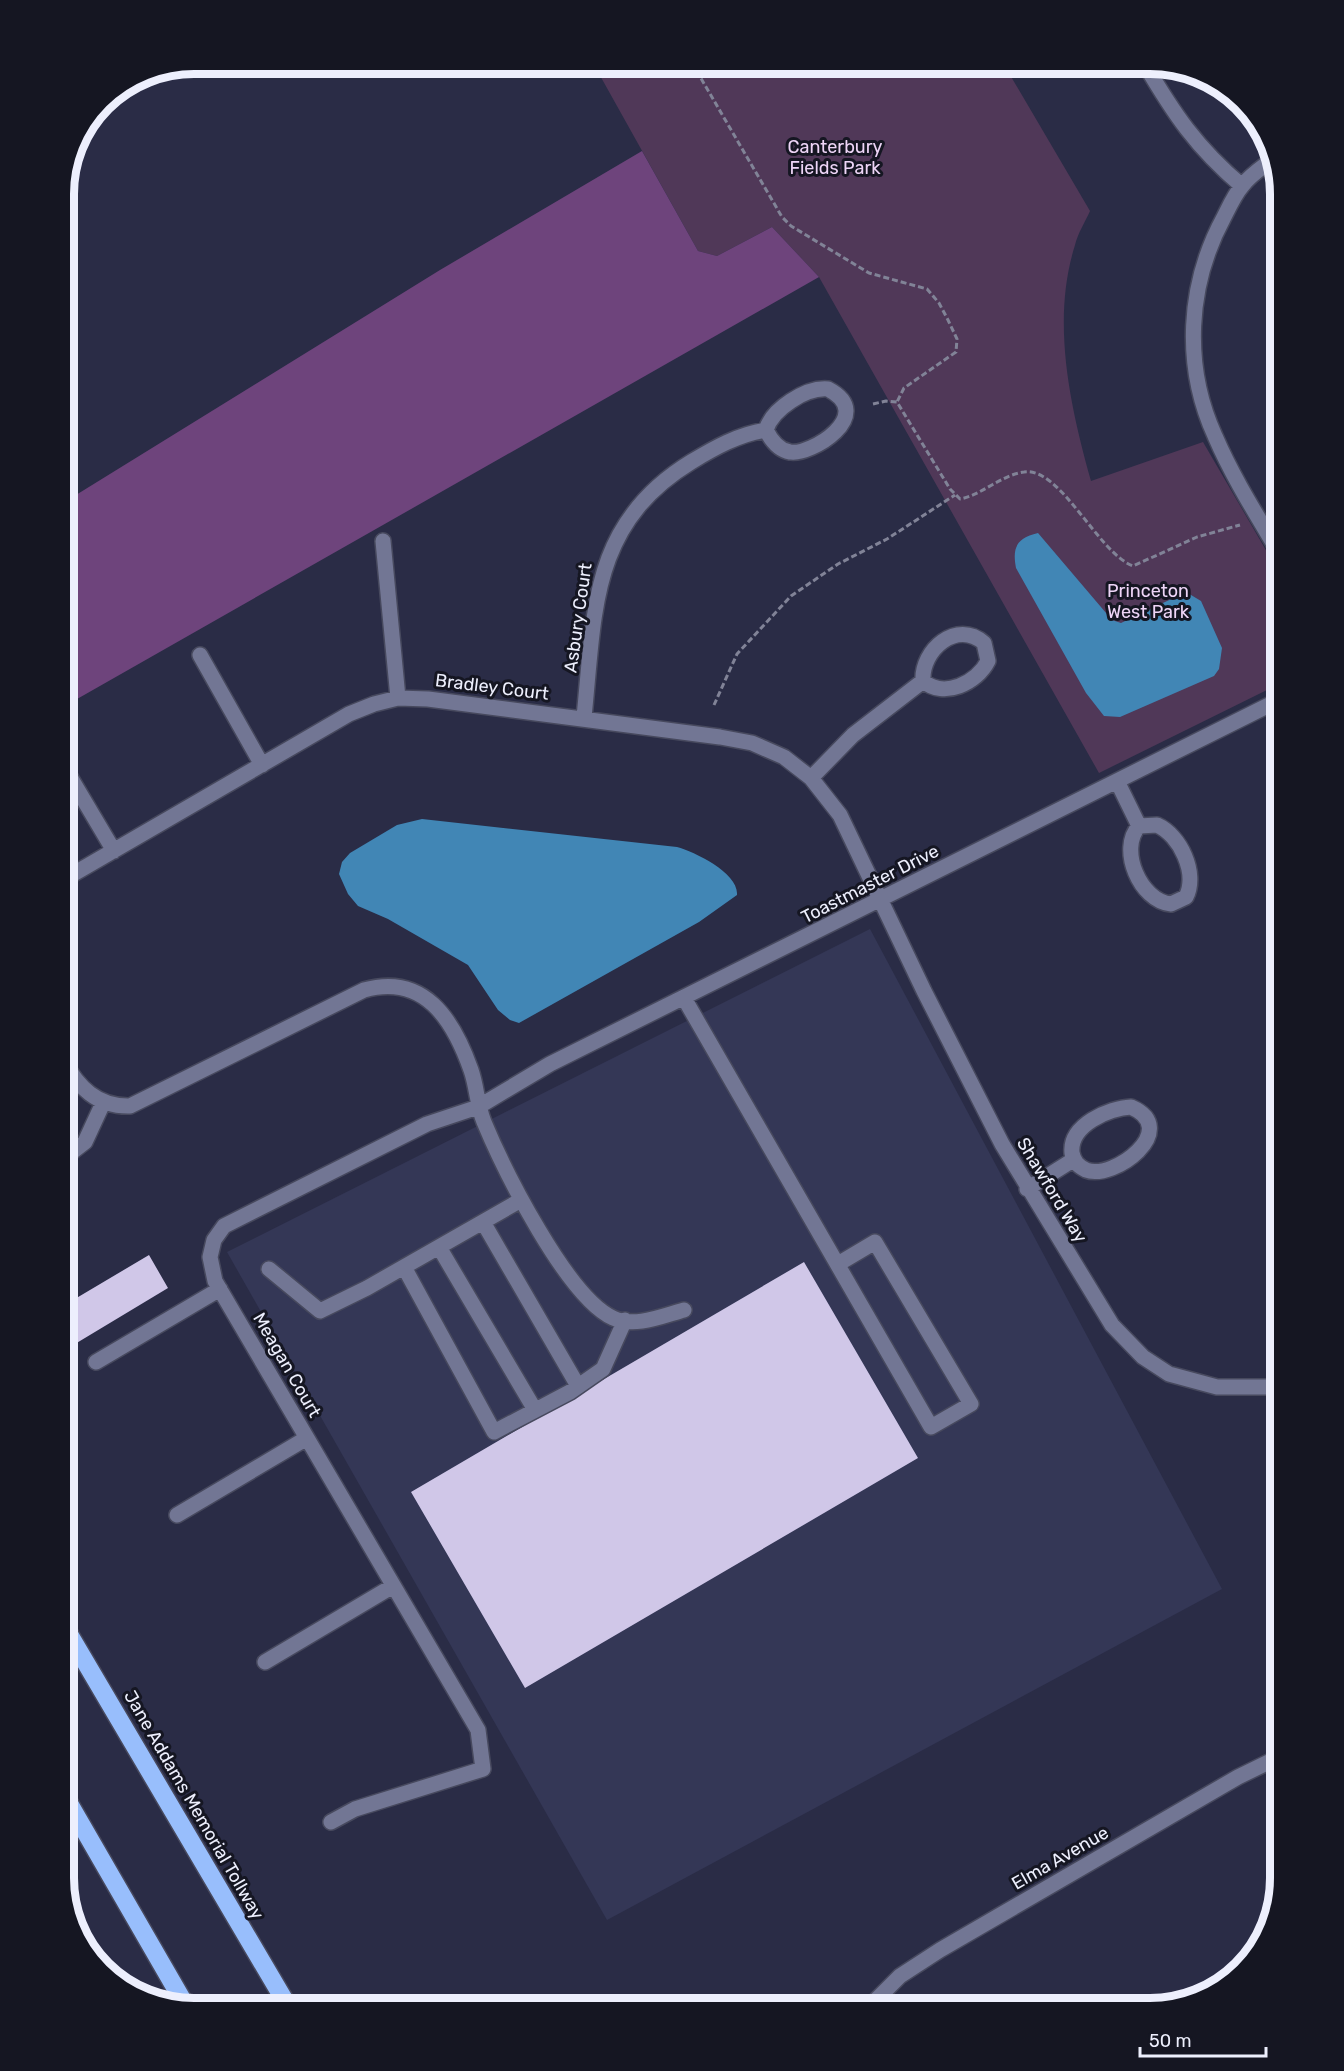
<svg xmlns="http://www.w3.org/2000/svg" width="1344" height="2071" font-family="Rubik,sans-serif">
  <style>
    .built { fill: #343756 }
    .green { fill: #503858 }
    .forest { fill: #6e447c }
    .water { fill: #4186b5 }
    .building { fill: #d0c7e8 }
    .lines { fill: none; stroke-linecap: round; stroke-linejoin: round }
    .minor-casing { stroke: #47495e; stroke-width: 18 }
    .highway-casing { stroke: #47495e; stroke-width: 21 }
    .path { stroke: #818397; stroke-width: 3; stroke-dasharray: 6 3; stroke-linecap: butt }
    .minor { stroke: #727694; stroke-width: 15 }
    .highway { stroke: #98befc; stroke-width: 18 }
    .labels { text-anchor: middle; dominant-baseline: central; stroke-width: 6; stroke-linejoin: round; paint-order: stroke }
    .park-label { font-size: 18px; fill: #eed5f7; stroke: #151622 }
    .street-label { font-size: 18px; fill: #edeffd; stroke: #151622 }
    .rim { fill: none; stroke: #edeffd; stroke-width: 8 }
  </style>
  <rect width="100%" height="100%" fill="#2a2c46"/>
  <path class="built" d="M 870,929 L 1222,1589 L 607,1920 L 227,1252 Z"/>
  <path class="green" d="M 593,63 L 1003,63 L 1090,211 C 1085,222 1078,233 1075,245 C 1051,321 1070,406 1091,481 L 1203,442 L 1281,576 L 1281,683 L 1099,773 L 819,277 L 772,227 L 717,256 L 698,251 Z"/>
  <path class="forest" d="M 642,151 L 698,251 L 717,256 L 772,227 L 819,277 L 63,707 L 63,503 L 440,270 Z"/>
  <path class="water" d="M 1038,533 L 1112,620 L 1121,623 L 1186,592 L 1201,601 L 1222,648 L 1219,669 L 1214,676 L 1120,717 L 1104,716 L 1086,693 L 1016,568 C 1012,547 1017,538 1038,533 Z
    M 422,819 L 677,847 C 695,852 739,873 737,895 L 699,922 L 519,1023 L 510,1020 L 498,1010 L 468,965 L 388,919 L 358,906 L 348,894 L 339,874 L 342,862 L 350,853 L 397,825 Z"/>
  <path class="building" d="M 149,1255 L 168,1288 L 65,1350 L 63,1306 Z
    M 804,1262 L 918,1458 L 525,1688 L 411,1492 Z"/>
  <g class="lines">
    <defs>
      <path id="minor" d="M 1144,63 C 1174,114 1196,147 1242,186
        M 1273,159 C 1263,167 1250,175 1242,186 C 1235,194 1229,207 1224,217 C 1187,285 1183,366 1215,436 C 1233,478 1258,517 1281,556
        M 383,541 L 398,698
        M 200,655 L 262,765
        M 584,717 C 595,611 590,524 691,462 C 714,448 739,434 766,430 C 772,409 806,387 828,389 C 878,415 810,456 790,452 C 778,450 771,440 766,430
        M 63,765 L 114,851
        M 811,778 L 853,735 L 923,681 C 921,650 957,619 984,643 L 988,661 C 977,683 944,699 923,681
        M 1117,781 L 1139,826
        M 1157,825 C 1180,835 1198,873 1186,897 L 1171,904 C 1140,901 1118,849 1139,826 Z
        M 63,880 L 349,714 L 374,704 L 398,698 L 428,699 L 720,737 L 752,743 L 784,757 L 811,778 L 840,815 L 924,991 L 1002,1144 L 1112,1325 L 1143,1357 L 1169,1374 L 1217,1387 L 1267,1387 L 1281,1383
        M 684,998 L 931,1427 L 971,1404 L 875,1242 L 838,1264
        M 63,1060 C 78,1087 97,1107 130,1106 L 364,990 C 424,973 453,1019 471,1070 C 477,1087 477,1105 484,1122 C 504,1170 567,1297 613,1318 C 635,1328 662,1316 684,1310
        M 1131,1107 C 1182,1129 1114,1181 1086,1170 C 1078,1166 1074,1162 1072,1153 C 1069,1125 1109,1108 1131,1107 Z
        M 63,1159 L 85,1142 L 103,1103
        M 1027,1189 L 1073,1160
        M 483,1222 L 578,1386
        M 439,1247 L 535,1410
        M 404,1267 L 494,1432 L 570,1392 L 603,1369 L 625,1320
        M 269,1269 L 320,1311 L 367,1288 L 521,1200
        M 96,1362 L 220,1289
        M 177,1515 L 307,1438
        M 265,1662 L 393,1586
        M 331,1822 L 355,1809 L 483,1769 L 478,1730 L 215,1281 L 210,1257 L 214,1240 L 224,1226 L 427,1124 L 478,1107 L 550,1064 L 1281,699
        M 868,2008 L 900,1976 L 940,1950 L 1238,1777 L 1281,1756"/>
      <path id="highway" d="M 63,1624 L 289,2008
        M 63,1793 L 187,2008"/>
    </defs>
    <use href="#minor" class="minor-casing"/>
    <use href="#highway" class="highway-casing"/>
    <path class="path" d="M 692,63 L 782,217 L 791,226 L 869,273 L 927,289 L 939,303 L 948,320 L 957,339 L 956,352 L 904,388 L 897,402
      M 873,404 L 886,401 L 897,402 L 950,489 L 960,499 C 982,495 1001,475 1024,472 C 1060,466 1098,553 1133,566 L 1197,537 L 1240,525
      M 714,705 L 737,654 L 791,596 L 838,564 L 887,539 L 955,495"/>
    <use href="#minor" class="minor"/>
    <use href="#highway" class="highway"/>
  </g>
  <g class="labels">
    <g class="park-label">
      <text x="835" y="147">Canterbury<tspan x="835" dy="21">Fields Park</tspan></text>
      <text x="1148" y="591">Princeton<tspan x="1148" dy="21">West Park</tspan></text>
    </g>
    <g class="street-label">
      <text transform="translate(578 618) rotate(-82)">Asbury Court</text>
      <text transform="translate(492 687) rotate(7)">Bradley Court</text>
      <text transform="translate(870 884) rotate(-27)">Toastmaster Drive</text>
      <text transform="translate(1052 1190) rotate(59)">Shawford Way</text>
      <text transform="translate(287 1365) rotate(60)">Meagan Court</text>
      <text transform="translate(194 1805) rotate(60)">Jane Addams Memorial Tollway</text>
      <text transform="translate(1060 1858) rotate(-30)">Elma Avenue</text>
    </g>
  </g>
  <path d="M0 0H1344V2071H0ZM194 74H1150A120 120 0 0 1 1270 194V1878A120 120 0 0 1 1150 1998H194A120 120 0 0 1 74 1878V194A120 120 0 0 1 194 74Z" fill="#151622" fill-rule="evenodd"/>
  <path class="rim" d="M194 74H1150A120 120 0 0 1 1270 194V1878A120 120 0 0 1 1150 1998H194A120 120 0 0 1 74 1878V194A120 120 0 0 1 194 74Z"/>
  <path d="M1140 2047v9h126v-9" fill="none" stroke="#edeffd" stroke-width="3"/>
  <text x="1149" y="2047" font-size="18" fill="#edeffd" stroke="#151622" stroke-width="4.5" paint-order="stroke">50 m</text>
</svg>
